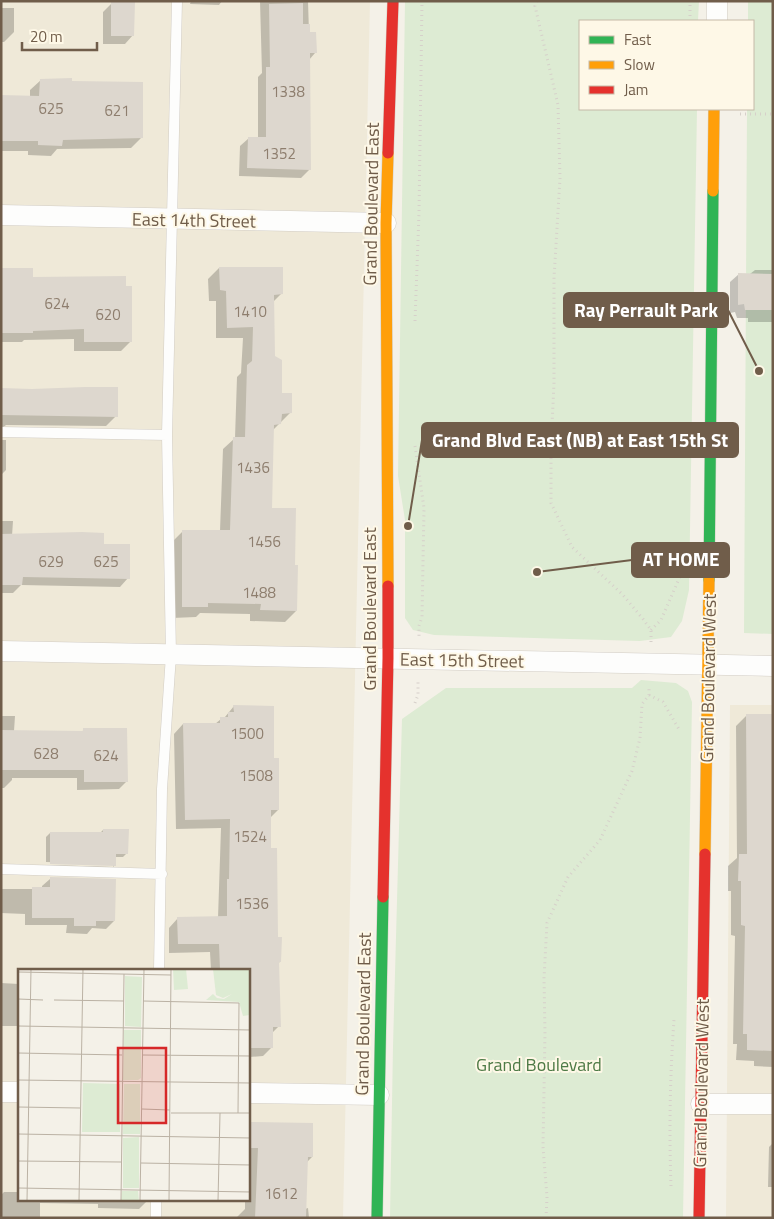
<svg xmlns="http://www.w3.org/2000/svg" width="774" height="1219" font-family="'Titillium Web',sans-serif">
  <style>
    .residential { fill: #efe9d8; fill-rule: evenodd }
    .green { fill: #ddebd3 }
    .shadow { fill: #0003 }
    .building { fill: #ddd7ce }
    .lines { fill: none; stroke-linecap: round; stroke-linejoin: round }
    .lane-casing { stroke: #d2cdc5; stroke-width: 11 }
    .street-casing { stroke: #d2cdc5; stroke-width: 21 }
    .fast-casing { stroke: #d2cdc3; stroke-width: 12 }
    .slow-casing { stroke: #d2cdc3; stroke-width: 12 }
    .jam-casing { stroke: #d2cdc3; stroke-width: 12 }
    .path { stroke: #d6d0ca; stroke-width: 3; stroke-dasharray: 1 4; stroke-linecap: butt }
    .lane { stroke: #fdfdfc; stroke-width: 10 }
    .street { stroke: #fdfdfc; stroke-width: 20 }
    .fast { stroke: #30b455; stroke-width: 11 }
    .slow { stroke: #ff9f0a; stroke-width: 11 }
    .jam { stroke: #e5322d; stroke-width: 11 }
    .labels { text-anchor: middle; dominant-baseline: central; stroke-width: 4; stroke-linejoin: round; paint-order: stroke }
    .number-label { font-size: 15px; fill: #8e7e6e }
    .street-label { font-size: 18px; fill: #705d4a; stroke: #fef8e7 }
    .park-label { font-size: 18px; fill: #4e7a46; stroke: #fef8e7 }
    .inset-road { fill: none; stroke: #bbb2a4; stroke-width: 1 }
    .view { fill: #d62828; fill-opacity: 0.15; stroke: #d62828; stroke-width: 2.5 }
    .inset-edge { fill: none; stroke: #705d4a; stroke-width: 2.5 }
    .leader { fill: none; stroke: #705d4a; stroke-width: 2 }
    .callout-dot { fill: #705d4a; stroke: #fef8e7; stroke-width: 2 }
    .callout { fill: #705d4a; stroke: #705d4a; stroke-width: 2 }
    .callout-label { font-size: 19px; text-anchor: middle; font-weight: bold; fill: #fff }
  </style>
  <rect width="100%" height="100%" fill="#f4f1e8"/>
  <path class="residential" d="M 1,1 L 370,1 L 343,1218 L 1,1218 ZM 19,970 L 249,970 L 249,1200 L 19,1200 Z
    M 730,705 L 773,705 L 773,1218 L 726,1218 Z"/>
  <path class="green" d="M 405,1 L 699,1 L 698,21 L 580,21 L 580,109 L 697,109 L 689,590 L 682,621 L 671,637 L 640,641 L 434,635 L 413,630 L 405,618 L 405,520 L 398,476 Z
    M 748,1 L 773,1 L 773,634 L 744,633 L 747,109 L 753,109 L 753,21 L 748,21 Z
    M 641,680 L 676,683 L 688,691 L 692,702 L 683,1218 L 390,1218 L 393,1046 L 402,719 L 446,688 L 632,688 Z"/>
  <path class="shadow" d="M 191,1 L 222,1 L 219,5 L 190,4 Z
    M 260,1 L 308,1 L 309,33 L 315,53 L 309,60 L 310,169 L 301,178 L 239,176 L 240,146 L 249,138 L 258,138 L 258,77 L 262,73 Z
    M 112,3 L 133,35 L 125,44 L 103,44 L 103,12 Z
    M 1,8 L 14,8 L 14,32 L 4,42 L 1,42 Z
    M 41,80 L 141,138 L 131,148 L 57,149 L 51,156 L 28,155 L 28,151 L 1,151 L 1,96 L 30,97 L 30,90 Z
    M 219,268 L 281,294 L 273,302 L 274,357 L 281,394 L 290,413 L 273,430 L 271,509 L 293,567 L 296,611 L 285,622 L 250,621 L 250,614 L 200,613 L 196,617 L 172,618 L 172,542 L 183,531 L 220,531 L 223,449 L 235,438 L 237,377 L 241,373 L 243,338 L 216,338 L 216,301 L 209,301 L 208,279 Z
    M 1,269 L 32,278 L 131,341 L 121,351 L 74,351 L 74,339 L 24,340 L 22,342 L 1,342 Z
    M 755,270 L 773,270 L 773,322 L 748,322 L 748,318 L 737,318 L 735,312 L 730,313 L 730,282 L 739,274 L 750,274 Z
    M 1,389 L 116,416 L 106,426 L 6,425 L 1,429 Z
    M 1,440 L 6,440 L 6,470 L 1,475 Z
    M 1,521 L 13,521 L 12,536 L 103,546 L 128,578 L 120,587 L 21,585 L 13,593 L 1,593 Z
    M 234,706 L 272,760 L 278,810 L 270,818 L 269,850 L 280,962 L 278,963 L 279,1026 L 272,1033 L 272,1047 L 263,1056 L 249,1057 L 249,970 L 211,970 L 210,952 L 169,953 L 169,928 L 178,918 L 218,918 L 221,828 L 176,829 L 174,734 L 183,724 L 215,724 L 221,719 L 225,717 Z
    M 747,715 L 773,715 L 773,1067 L 754,1066 L 754,1061 L 736,1060 L 737,1044 L 733,1044 L 735,936 L 731,935 L 731,891 L 728,891 L 728,866 L 737,858 L 736,726 Z
    M 1,716 L 15,716 L 14,731 L 81,732 L 84,730 L 127,781 L 119,789 L 77,790 L 77,778 L 12,778 L 12,780 L 4,788 L 1,788 Z
    M 103,830 L 127,853 L 123,857 L 115,857 L 115,865 L 111,869 L 46,867 L 46,865 L 113,867 L 113,864 L 46,862 L 46,837 L 50,833 L 100,833 Z
    M 50,879 L 114,921 L 106,929 L 92,928 L 87,934 L 66,933 L 67,925 L 25,925 L 25,914 L 1,913 L 1,889 L 42,889 L 42,886 Z
    M 1,983 L 19,984 L 19,1026 L 1,1026 Z
    M 249,1123 L 311,1124 L 312,1157 L 307,1162 L 305,1209 L 308,1208 L 309,1218 L 236,1218 L 245,1209 L 245,1200 L 249,1200 Z
    M 773,1143 L 773,1187 L 768,1187 L 769,1147 Z
    M 4,1192 L 19,1192 L 19,1200 L 148,1200 L 139,1209 L 98,1208 L 98,1204 L 40,1203 L 40,1218 L 1,1218 L 1,1195 Z"/>
  <path class="building" d="M 111,2 L 135,2 L 134,36 L 111,36 Z
    M 303,3 L 303,24 L 310,24 L 310,32 L 316,32 L 317,53 L 310,53 L 311,170 L 247,168 L 248,137 L 266,137 L 266,67 L 270,67 L 269,4 Z
    M 72,78 L 72,81 L 143,82 L 143,138 L 63,140 L 62,146 L 38,145 L 38,141 L 1,141 L 1,95 L 39,96 L 40,79 Z
    M 219,267 L 283,267 L 283,294 L 274,295 L 275,356 L 282,360 L 282,393 L 292,393 L 292,413 L 282,414 L 281,424 L 274,425 L 272,508 L 296,508 L 295,565 L 298,565 L 297,611 L 260,610 L 261,604 L 208,603 L 208,607 L 182,607 L 182,530 L 230,530 L 233,437 L 245,437 L 247,365 L 252,361 L 253,327 L 227,328 L 226,291 L 220,290 Z
    M 1,268 L 33,268 L 33,277 L 126,276 L 126,286 L 132,286 L 132,342 L 84,342 L 84,329 L 33,331 L 33,333 L 1,333 Z
    M 738,273 L 773,274 L 773,310 L 745,310 L 744,304 L 738,305 Z
    M 85,387 L 118,387 L 118,417 L 1,415 L 1,388 L 32,389 Z
    M 82,532 L 104,533 L 104,544 L 130,544 L 130,579 L 23,577 L 22,585 L 1,585 L 1,534 Z
    M 233,705 L 274,706 L 274,758 L 279,758 L 279,810 L 271,810 L 271,848 L 277,848 L 278,937 L 282,937 L 281,962 L 279,962 L 281,1027 L 273,1027 L 273,1048 L 249,1048 L 249,970 L 220,970 L 219,944 L 178,944 L 177,917 L 227,916 L 227,879 L 229,879 L 230,819 L 185,820 L 183,723 L 220,723 L 220,717 L 228,717 L 228,712 L 234,712 Z
    M 746,714 L 773,714 L 773,1051 L 747,1050 L 747,1034 L 743,1034 L 745,926 L 741,925 L 741,881 L 738,881 L 739,854 L 747,854 Z
    M 83,728 L 127,728 L 128,782 L 84,782 L 84,770 L 1,770 L 1,730 L 83,731 Z
    M 103,829 L 129,829 L 128,854 L 116,854 L 116,866 L 50,864 L 50,832 L 103,832 Z
    M 50,877 L 116,879 L 115,921 L 96,921 L 96,926 L 74,926 L 74,918 L 32,918 L 32,887 L 50,887 Z
    M 249,1122 L 313,1123 L 313,1157 L 308,1157 L 306,1218 L 255,1218 L 258,1148 L 249,1148 Z"/>
  <g class="lines">
    <defs>
      <path id="lane" d="M 1,432 L 167,435
        M 1,869 L 162,874
        M 159,970 L 162,789 L 171,655 L 167,435 L 177,1
        M 156,1218 L 156,1200"/>
      <path id="street" d="M 717,21 L 717,1
        M 1,215 L 386,223
        M 1,651 L 773,666
        M 1,1092 L 19,1092
        M 249,1093 L 379,1095
        M 701,1104 L 773,1104"/>
      <path id="fast" d="M 709,580 L 713,191
        M 377,1218 L 383,897"/>
      <path id="slow" d="M 713,191 L 714,109
        M 388,586 L 386,223 L 388,153
        M 705,854 L 709,580"/>
      <path id="jam" d="M 388,153 L 393,1
        M 383,897 L 388,658 L 388,586
        M 699,1218 L 705,854"/>
    </defs>
    <use href="#lane" class="lane-casing"/>
    <use href="#street" class="street-casing"/>
    <use href="#fast" class="fast-casing"/>
    <use href="#slow" class="slow-casing"/>
    <use href="#jam" class="jam-casing"/>
    <path class="path" d="M 537,1 L 535,6 L 558,105 L 560,178 L 554,278 L 554,384 L 551,445 L 551,503 L 572,547 L 623,595 L 643,619 L 651,630 L 651,642
      M 690,21 L 690,1
      M 740,114 L 773,114
      M 415,321 L 419,213 L 422,1
      M 415,446 L 424,508 L 422,617 L 419,626 L 419,636
      M 651,630 L 661,620 L 682,572
      M 649,695 L 663,702 L 680,731
      M 415,703 L 418,695 L 418,680
      M 671,1186 C 669,1130 670,1075 674,1020
      M 546,1218 L 547,1197 L 543,1147 L 545,1033 L 544,978 L 547,923 L 568,877 L 600,840 L 632,771 L 640,738 L 642,704 L 649,695 L 649,686"/>
    <use href="#lane" class="lane"/>
    <use href="#street" class="street"/>
    <use href="#fast" class="fast"/>
    <use href="#slow" class="slow"/>
    <use href="#jam" class="jam"/>
  </g>
  <g class="labels">
    <g class="number-label">
      <text x="288" y="91">1338</text>
      <text x="51" y="108">625</text>
      <text x="117" y="110">621</text>
      <text x="279" y="153">1352</text>
      <text x="57" y="303">624</text>
      <text x="250" y="311">1410</text>
      <text x="108" y="314">620</text>
      <text x="253" y="467">1436</text>
      <text x="264" y="541">1456</text>
      <text x="51" y="561">629</text>
      <text x="106" y="561">625</text>
      <text x="259" y="592">1488</text>
      <text x="247" y="733">1500</text>
      <text x="46" y="753">628</text>
      <text x="106" y="755">624</text>
      <text x="256" y="775">1508</text>
      <text x="250" y="836">1524</text>
      <text x="252" y="903">1536</text>
      <text x="281" y="1193">1612</text>
    </g>
    <g class="street-label">
      <text transform="translate(371 204) rotate(-89)">Grand Boulevard East</text>
      <text transform="translate(194 220) rotate(1)">East 14th Street</text>
      <text transform="translate(369 609) rotate(-90)">Grand Boulevard East</text>
      <text transform="translate(462 660) rotate(1)">East 15th Street</text>
      <text transform="translate(708 678) rotate(-89)">Grand Boulevard West</text>
      <text transform="translate(363 1014) rotate(-89)">Grand Boulevard East</text>
      <text transform="translate(701 1083) rotate(-89)">Grand Boulevard West</text>
    </g>
    <g class="park-label">
      <text x="539" y="1064">Grand Boulevard</text>
    </g>
  </g>
  <g transform="translate(18 969)">
    <rect width="232" height="232" fill="#f4f1e8"/>
    <path d="M 155,0 L 168,0 L 170,20 L 156,21 ZM 195,0 L 232,0 L 232,46 L 225,47 L 221,33 L 188,31 L 195,25 L 199,29 L 206,30 L 214,25 L 205,29 L 198,26 ZM 107,7 L 124,8 L 123,58 L 107,57 ZM 106,61 L 123,61 L 123,109 L 120,111 L 105,111 ZM 65,114 L 102,115 L 102,163 L 64,163 ZM 106,115 L 122,115 L 122,165 L 105,165 ZM 121,168 L 121,219 L 105,219 L 105,169 ZM 104,222 L 120,222 L 121,232 L 103,232 Z" fill="#ddebd3"/>
    <path class="inset-road" d="M 0,3 L 153,6M 0,30 L 25,31M 36,31 L 106,32M 125,32 L 221,34 L 220,144M 0,57 L 233,61M 0,84 L 104,86M 124,86 L 233,87M 0,111 L 233,114M 0,138 L 62,139M 124,140 L 152,141M 153,144 L 233,144M 0,165 L 233,169M 0,192 L 103,193M 123,194 L 233,196M 0,219 L 233,223M 9,232 L 13,0M 61,232 L 65,0M 103,232 L 106,5M 122,232 L 126,0M 151,232 L 153,0M 200,232 L 202,144"/>
    <path class="view" d="M 100,79 L 148,79 L 148,154 L 100,154 Z"/>
    <rect width="232" height="232" class="inset-edge"/>
  </g>
  <path class="leader" d="M759 371L728 310M408 526L422 440M537 572L632 560"/>
  <g class="callout-dot">
    <circle cx="759" cy="371" r="5"/>
    <circle cx="408" cy="526" r="5"/>
    <circle cx="537" cy="572" r="5"/>
  </g>
  <g class="callout">
    <rect x="564" y="293" width="164" height="34" rx="5"/>
    <rect x="422" y="423" width="316" height="34" rx="5"/>
    <rect x="632" y="543" width="97" height="34" rx="5"/>
  </g>
  <g class="callout-label">
    <text x="646" y="317">Ray Perrault Park</text>
    <text x="580" y="447">Grand Blvd East (NB) at East 15th St</text>
    <text x="681" y="566">AT HOME</text>
  </g>
  <rect width="774" height="1219" fill="none" stroke="#705d4a" stroke-width="5"/>
  <rect x="579" y="20" width="175" height="90" fill="#fef8e7" stroke="#c5baa8"/>
  <rect x="589" y="36" width="25" height="8" fill="#30b455" stroke="#c5baa8"/>
  <text x="624" y="45" font-size="15" fill="#705d4a">Fast</text>
  <rect x="589" y="61" width="25" height="8" fill="#ff9f0a" stroke="#c5baa8"/>
  <text x="624" y="70" font-size="15" fill="#705d4a">Slow</text>
  <rect x="589" y="86" width="25" height="8" fill="#e5322d" stroke="#c5baa8"/>
  <text x="624" y="95" font-size="15" fill="#705d4a">Jam</text>
  <path d="M22 42v8h75v-8" fill="none" stroke="#705d4a" stroke-width="2.5"/>
  <text x="30" y="42" font-size="15" fill="#705d4a" stroke="#fef8e7" stroke-width="4" paint-order="stroke">20 m</text>
</svg>
